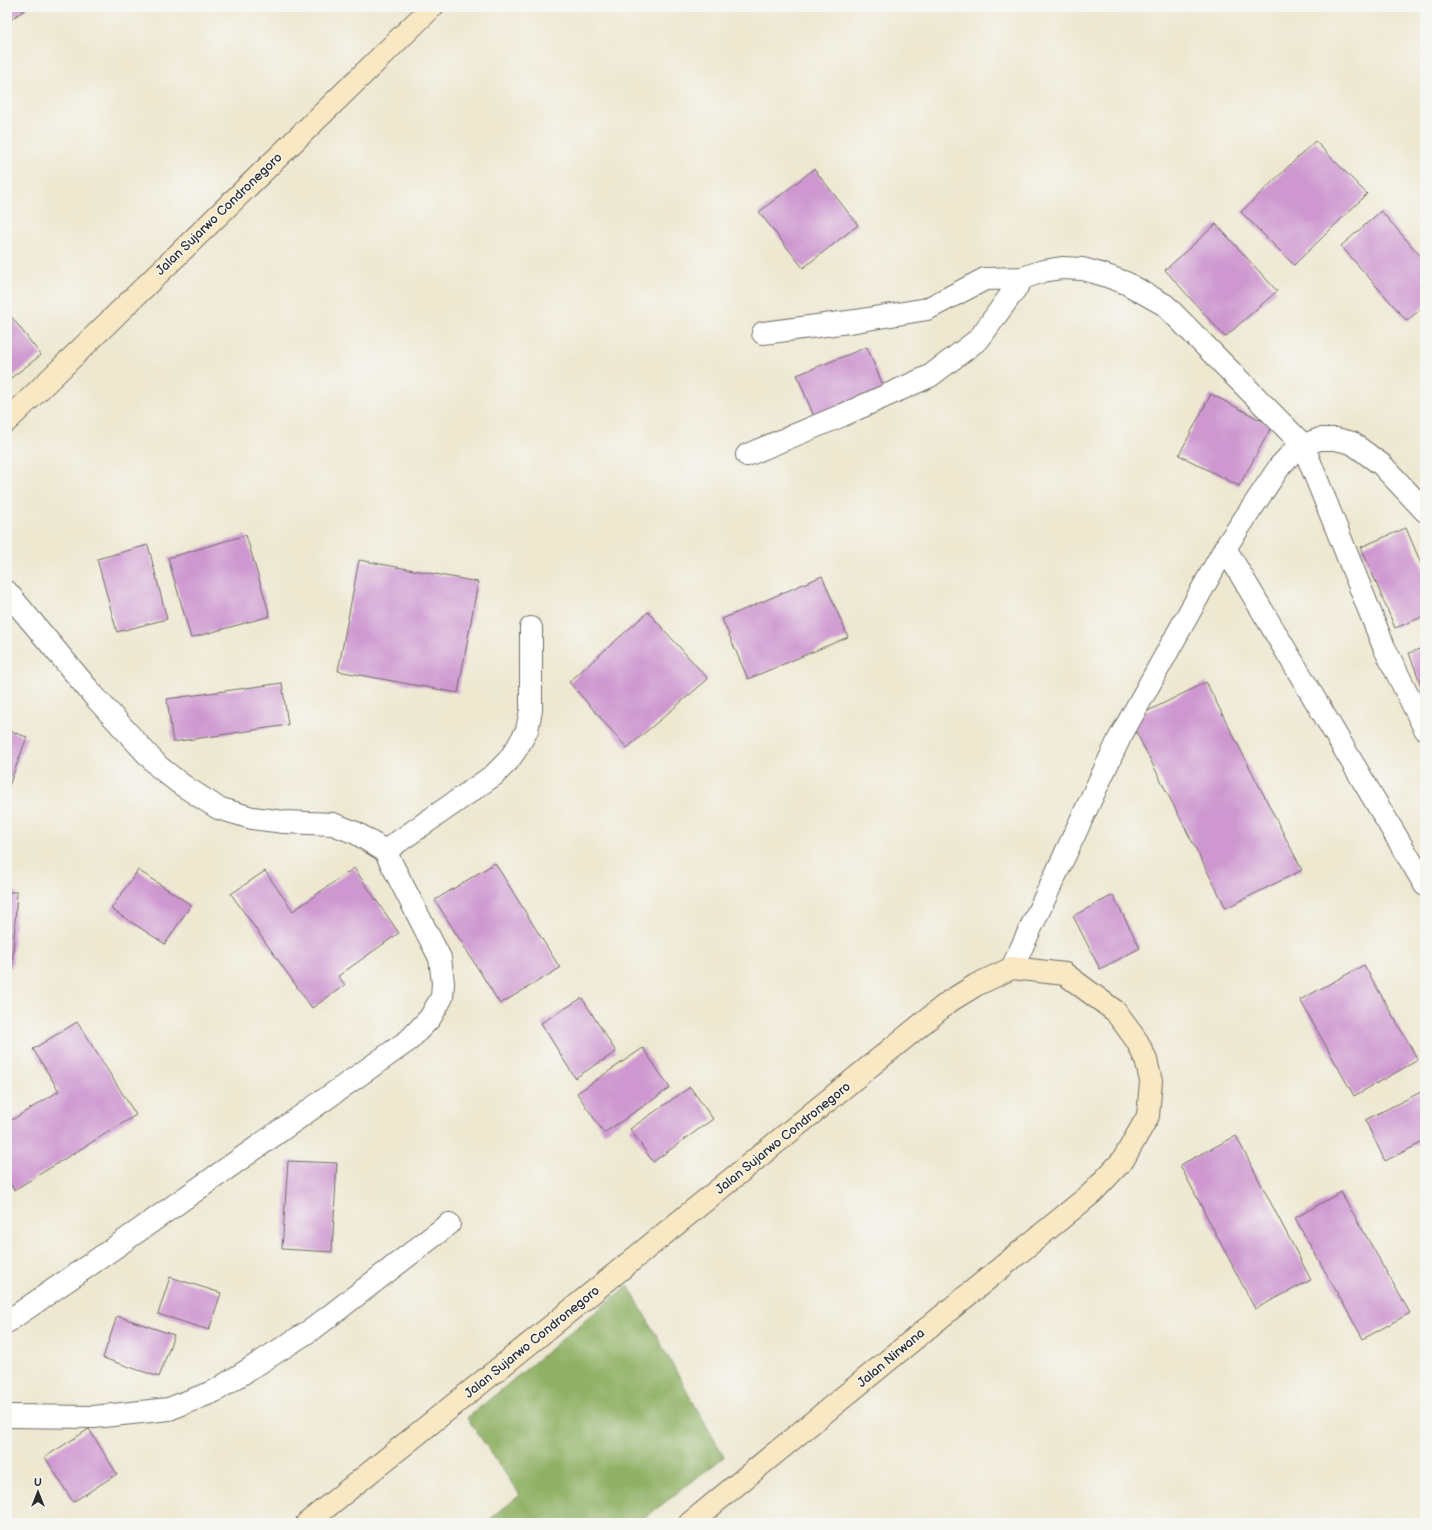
<svg xmlns="http://www.w3.org/2000/svg" width="1432" height="1530" font-family="'Balsamiq Sans',sans-serif">
  <style>
    .forest { fill: #90b165; stroke: #5e6e48 }
    .building { fill: #ce97d0 }
    .lines { fill: none; stroke-linecap: round; stroke-linejoin: round }
    .street-casing { stroke: #6f6d65; stroke-width: 24 }
    .secondary-casing { stroke: #6f6d65; stroke-width: 24 }
    .street { stroke: #fff; stroke-width: 22 }
    .secondary { stroke: #f8e8c3; stroke-width: 22 }
    .labels { text-anchor: middle; dominant-baseline: central; stroke-width: 3; stroke-linejoin: round; paint-order: stroke }
    .street-label { font-size: 13px; fill: #2b2b2b; stroke: #f6f6f2 }
  </style>
  <rect width="100%" height="100%" fill="#f6f6f2"/>
  <filter id="ink" filterUnits="userSpaceOnUse"><feTurbulence type="fractalNoise" baseFrequency=".025" numOctaves="2"/><feDisplacementMap in="SourceGraphic" scale="8" xChannelSelector="R" yChannelSelector="G"/><feConvolveMatrix kernelMatrix="1 2 1 2 8 2 1 2 1" color-interpolation-filters="sRGB"/></filter>
  <filter id="wash" filterUnits="userSpaceOnUse"><feTurbulence type="fractalNoise" baseFrequency=".012" numOctaves="4" result="noise"/><feDisplacementMap in="SourceGraphic" scale="16" xChannelSelector="R" yChannelSelector="G"/><feGaussianBlur stdDeviation="0.9" result="paint"/><feColorMatrix in="noise" values="0 0 0 0 0 0 0 0 0 0 0 0 0 0 0 0 0 1.4 0 .05"/><feComposite in="paint" operator="in"/></filter>
  <g filter="url(#wash)">
    <rect width="100%" height="100%" fill="#eee8d1"/>
    <path class="forest" d="M 628,1285 L 724,1457 L 638,1523 L 485,1523 L 520,1495 L 467,1418 Z"/>
    <g id="blocks">
      <path class="building" d="M 7,7 L 29,7 L 7,22 Z
        M 1315,141 L 1367,194 L 1294,265 L 1241,212 Z
        M 814,169 L 858,225 L 803,268 L 759,212 Z
        M 1381,211 L 1425,261 L 1425,305 L 1407,321 L 1341,246 Z
        M 1216,224 L 1277,291 L 1225,337 L 1165,270 Z
        M 7,311 L 41,355 L 7,381 Z
        M 867,347 L 885,390 L 815,419 L 797,375 Z
        M 1211,394 L 1272,426 L 1239,486 L 1179,455 Z
        M 1406,528 L 1425,573 L 1425,616 L 1395,628 L 1361,547 Z
        M 246,535 L 270,616 L 191,638 L 168,558 Z
        M 148,545 L 167,619 L 117,632 L 97,559 Z
        M 359,560 L 478,582 L 458,693 L 338,671 Z
        M 822,576 L 848,637 L 748,679 L 722,619 Z
        M 648,612 L 708,679 L 627,748 L 569,682 Z
        M 1425,647 L 1425,695 L 1409,653 Z
        M 1206,682 L 1302,870 L 1226,908 L 1130,720 Z
        M 282,683 L 288,725 L 173,742 L 167,699 Z
        M 7,730 L 27,737 L 7,791 Z
        M 495,863 L 560,968 L 500,1004 L 435,900 Z
        M 354,868 L 399,933 L 338,976 L 345,985 L 312,1008 L 231,894 L 265,871 L 293,911 Z
        M 138,870 L 191,905 L 165,944 L 111,909 Z
        M 7,892 L 17,892 L 12,967 L 7,967 Z
        M 1113,895 L 1140,948 L 1100,969 L 1073,916 Z
        M 1364,965 L 1418,1060 L 1354,1096 L 1300,1000 Z
        M 582,998 L 616,1052 L 575,1078 L 541,1023 Z
        M 77,1022 L 136,1115 L 14,1190 L 7,1179 L 7,1123 L 59,1091 L 33,1049 Z
        M 643,1048 L 670,1088 L 604,1133 L 577,1093 Z
        M 690,1087 L 713,1119 L 653,1162 L 630,1129 Z
        M 1425,1090 L 1425,1141 L 1385,1161 L 1365,1120 Z
        M 1236,1136 L 1311,1280 L 1255,1309 L 1180,1165 Z
        M 288,1161 L 337,1163 L 332,1252 L 282,1249 Z
        M 1341,1192 L 1410,1313 L 1363,1339 L 1295,1218 Z
        M 170,1277 L 221,1293 L 209,1330 L 158,1314 Z
        M 117,1316 L 174,1335 L 159,1377 L 103,1358 Z
        M 89,1429 L 117,1474 L 73,1502 L 45,1457 Z"/>
    </g>
  </g>
  <g filter="url(#ink)">
    <use href="#blocks" fill-opacity="0" stroke="#6f6d65" stroke-width="1"/>
    <g class="lines">
      <defs>
        <path id="street" d="M 763,333 L 856,321 L 927,309 L 985,279 L 1023,278 L 1043,271 L 1062,268 L 1083,269 L 1104,275 L 1126,283 L 1165,305 L 1303,445 L 1384,647 L 1425,729
          M 747,455 L 843,415 L 930,376 L 979,339 L 1023,278
          M 1225,548 L 1425,885
          M 7,592 L 94,696 L 159,767 L 182,785 L 218,808 L 252,818 L 284,822 L 333,824 L 356,833 L 385,851 L 440,958 L 443,983 L 442,997 L 430,1018 L 409,1040 L 114,1248 L 7,1322
          M 385,851 L 494,775 L 508,761 L 517,748 L 527,730 L 531,710 L 531,628
          M 1012,968 L 1119,739 L 1225,548 L 1280,466 L 1293,452 L 1303,445 L 1320,439 L 1336,439 L 1352,443 L 1382,465 L 1425,511
          M 7,1416 L 94,1417 L 169,1409 L 215,1391 L 314,1328 L 449,1224"/>
        <path id="secondary" d="M 7,421 L 432,7
          M 307,1523 L 539,1336 L 950,1001 L 976,985 L 1012,968 L 1065,974 L 1115,1011 L 1137,1041 L 1146,1060 L 1151,1081 L 1148,1116 L 1123,1160 L 1092,1193 L 690,1523"/>
      </defs>
      <use href="#street" class="street-casing"/>
      <use href="#secondary" class="secondary-casing"/>
      <use href="#street" class="street"/>
      <use href="#secondary" class="secondary"/>
    </g>
  </g>
  <g class="labels">
    <g class="street-label">
      <text transform="translate(219 214) rotate(-44)">Jalan Sujarwo Condronegoro</text>
      <text transform="translate(783 1138) rotate(-39)">Jalan Sujarwo Condronegoro</text>
      <text transform="translate(532 1342) rotate(-39)">Jalan Sujarwo Condronegoro</text>
      <text transform="translate(891 1358) rotate(-40)">Jalan Nirwana</text>
    </g>
  </g>
  <rect width="1432" height="1530" fill="none" stroke="#f6f6f2" stroke-width="24"/>
  <g transform="translate(38 1492)" stroke="#f6f6f2" stroke-width="3" paint-order="stroke">
  <path d="M0-3L7 15L0 10L-7 15Z" fill="#2b2b2b"/>
  <text y="-6" font-size="11" font-weight="bold" text-anchor="middle" fill="#2b2b2b">U</text>
  </g>
</svg>
